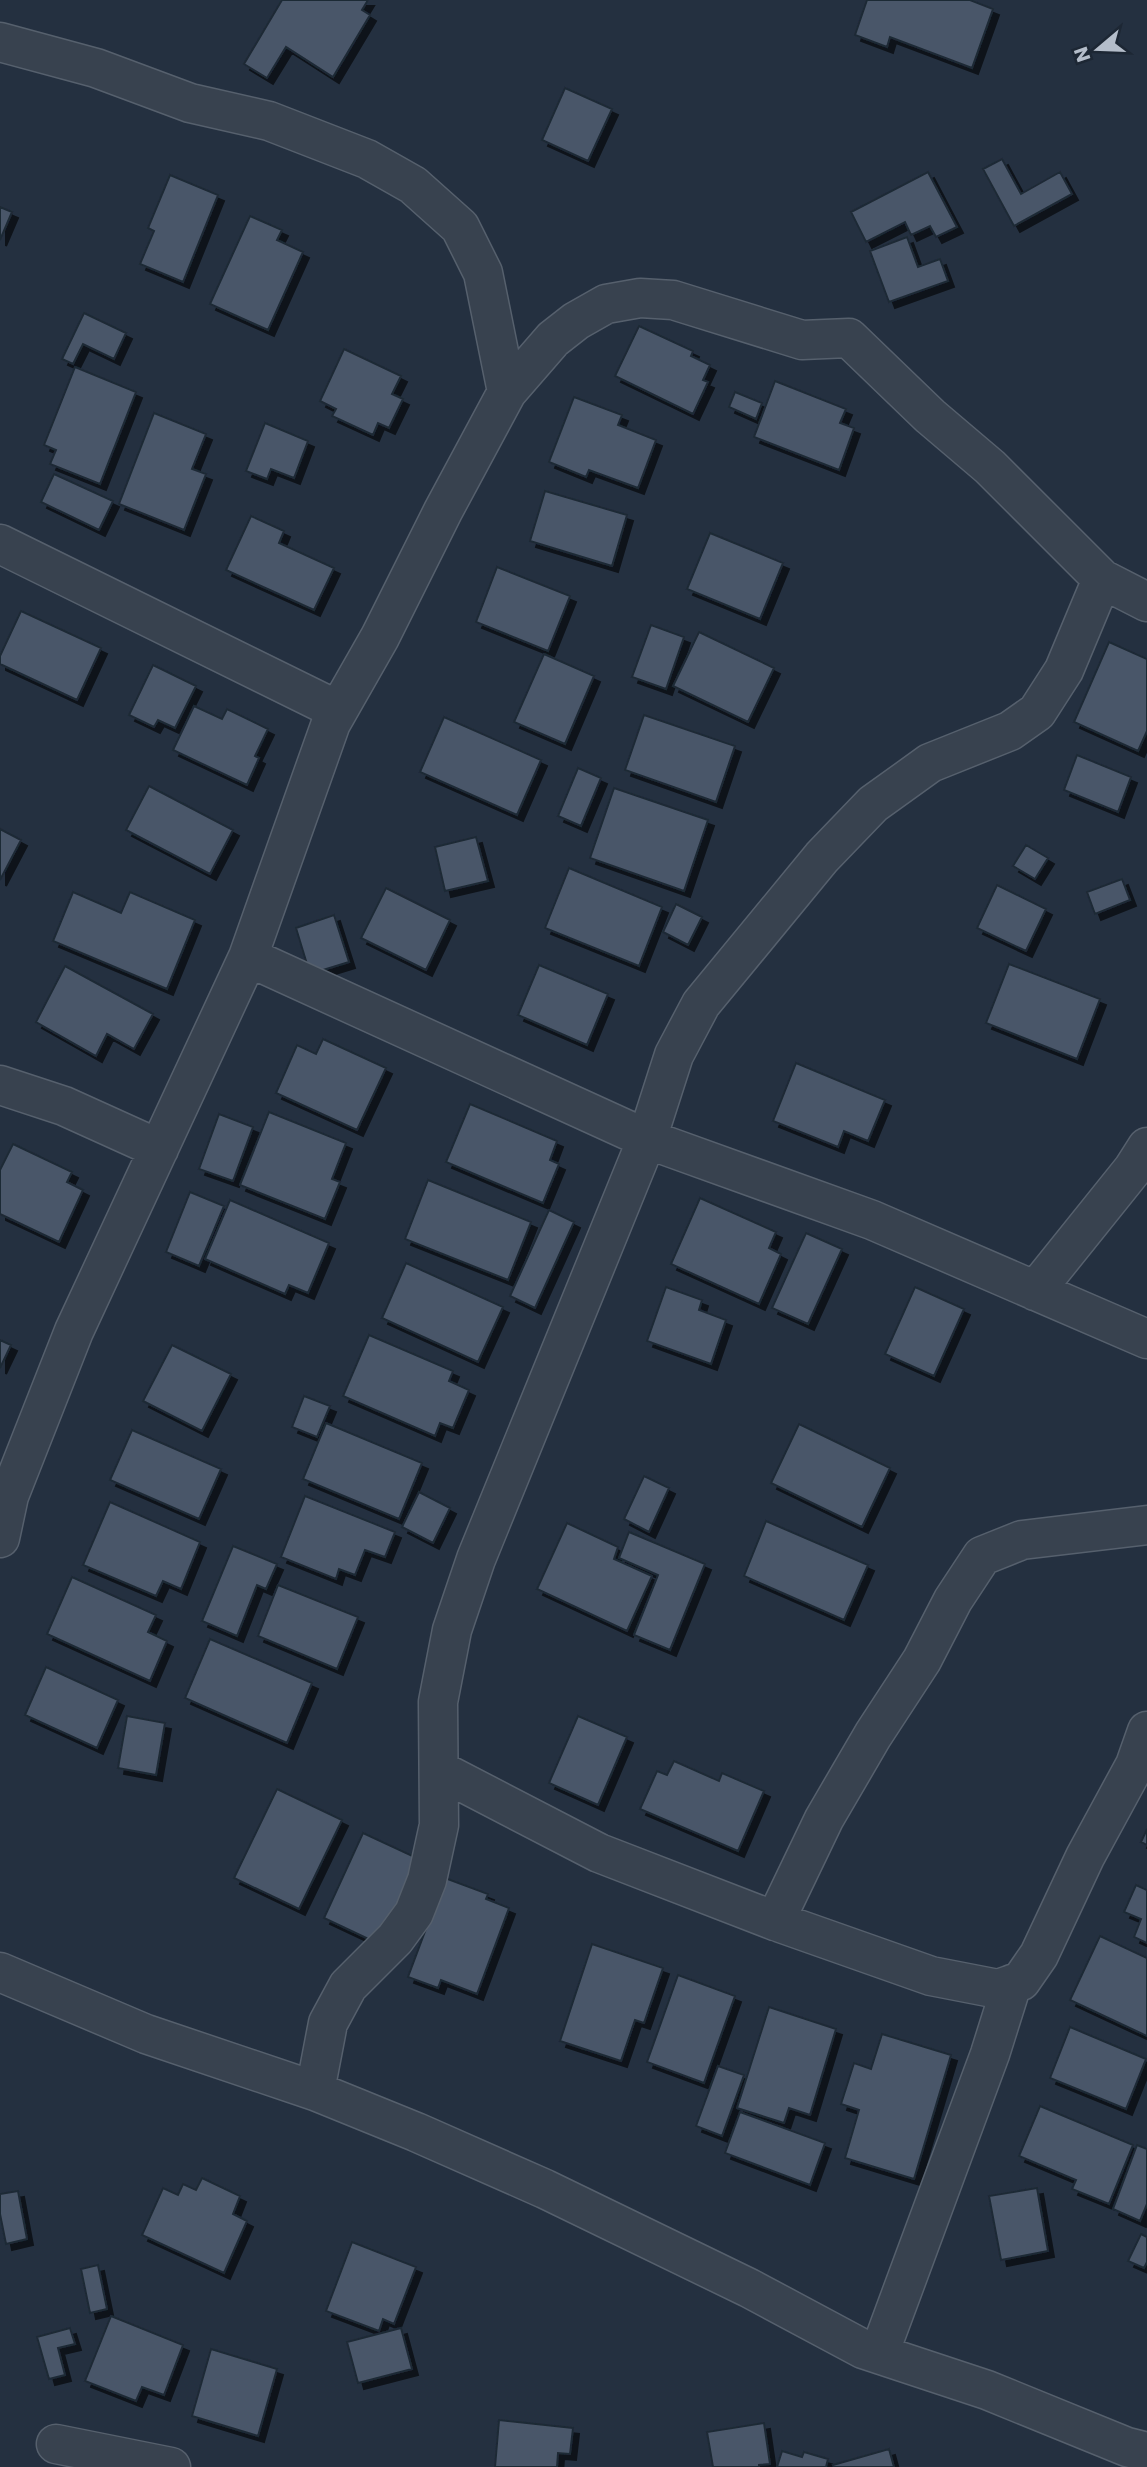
<svg xmlns="http://www.w3.org/2000/svg" width="1147" height="2467" font-family="Poppins,sans-serif">
  <style>
    .building { fill: #4a5769; stroke: #1f2936; stroke-width: 2; filter: url(#shadow) }
    .lines { fill: none; stroke-linecap: round; stroke-linejoin: round }
    .street-casing { stroke: #56606d; stroke-width: 41 }
    .street { stroke: #38424f; stroke-width: 38 }
  </style>
  <defs>
    <filter id="shadow"><feDropShadow dx="6" dy="6" stdDeviation="0" flood-color="#0009"/></filter>
  </defs>
  <rect width="100%" height="100%" fill="#243040"/>
  <path class="building" d="M 282,0 L 368,0 L 362,10 L 370,15 L 333,77 L 286,47 L 267,78 L 244,64 Z
    M 867,0 L 970,0 L 993,9 L 972,68 L 890,37 L 887,47 L 855,35 Z
    M 565,88 L 612,109 L 588,161 L 542,140 Z
    M 1002,159 L 1021,194 L 1060,172 L 1072,194 L 1014,226 L 983,169 Z
    M 928,172 L 957,227 L 936,237 L 930,226 L 911,235 L 905,222 L 866,242 L 851,212 Z
    M 170,175 L 218,195 L 183,282 L 140,264 L 154,231 L 148,228 Z
    M 0,207 L 12,212 L 0,240 Z
    M 250,216 L 282,230 L 277,240 L 303,252 L 268,330 L 210,304 Z
    M 907,237 L 918,267 L 940,259 L 948,281 L 889,302 L 870,251 Z
    M 84,313 L 126,333 L 114,359 L 83,344 L 73,364 L 62,359 Z
    M 639,326 L 693,351 L 691,356 L 710,365 L 703,380 L 708,382 L 693,414 L 615,376 Z
    M 344,349 L 401,376 L 392,394 L 403,399 L 389,428 L 378,423 L 373,435 L 332,416 L 336,409 L 320,401 Z
    M 75,367 L 136,392 L 100,484 L 50,464 L 56,450 L 44,445 Z
    M 775,381 L 846,409 L 840,423 L 854,428 L 839,470 L 754,437 Z
    M 735,392 L 762,403 L 756,419 L 729,407 Z
    M 574,397 L 622,415 L 618,425 L 656,440 L 638,488 L 589,470 L 586,477 L 549,462 Z
    M 154,413 L 206,434 L 192,469 L 206,474 L 184,530 L 119,504 Z
    M 265,423 L 308,441 L 294,478 L 271,469 L 267,479 L 246,471 Z
    M 54,474 L 113,501 L 99,530 L 41,502 Z
    M 545,491 L 627,515 L 612,566 L 530,541 Z
    M 251,516 L 284,531 L 279,543 L 334,568 L 314,610 L 226,570 Z
    M 710,533 L 783,563 L 760,619 L 687,589 Z
    M 497,567 L 570,596 L 548,651 L 476,622 Z
    M 21,611 L 101,648 L 77,700 L 0,664 L 0,656 Z
    M 651,625 L 684,637 L 666,689 L 632,677 Z
    M 699,632 L 774,668 L 748,722 L 673,686 Z
    M 1109,642 L 1147,659 L 1147,731 L 1138,751 L 1074,722 Z
    M 544,654 L 594,676 L 565,744 L 514,722 Z
    M 153,665 L 196,686 L 175,728 L 158,720 L 154,727 L 129,715 Z
    M 194,706 L 222,719 L 227,709 L 268,729 L 255,756 L 259,758 L 247,785 L 173,750 Z
    M 644,715 L 735,746 L 716,802 L 625,770 Z
    M 444,717 L 541,760 L 517,815 L 420,772 Z
    M 1077,755 L 1131,777 L 1118,812 L 1064,790 Z
    M 578,768 L 601,778 L 581,826 L 558,816 Z
    M 149,786 L 233,830 L 210,874 L 126,830 Z
    M 614,788 L 708,820 L 684,891 L 590,858 Z
    M 0,829 L 21,840 L 0,880 Z
    M 476,837 L 488,881 L 445,891 L 435,847 Z
    M 1026,845 L 1048,858 L 1035,879 L 1013,866 Z
    M 569,868 L 662,907 L 639,966 L 545,928 Z
    M 1122,879 L 1130,900 L 1095,914 L 1087,892 Z
    M 997,885 L 1046,909 L 1026,951 L 977,928 Z
    M 386,888 L 450,920 L 426,970 L 361,938 Z
    M 73,892 L 121,913 L 130,892 L 195,920 L 167,989 L 53,941 Z
    M 676,904 L 702,917 L 688,945 L 663,932 Z
    M 334,915 L 349,962 L 310,974 L 296,928 Z
    M 1009,964 L 1100,999 L 1077,1059 L 986,1023 Z
    M 539,965 L 608,994 L 587,1045 L 518,1015 Z
    M 65,966 L 153,1014 L 134,1049 L 107,1034 L 96,1056 L 36,1022 Z
    M 323,1039 L 386,1068 L 357,1130 L 276,1093 L 297,1045 L 316,1054 Z
    M 796,1063 L 885,1100 L 868,1141 L 844,1131 L 838,1147 L 773,1121 Z
    M 470,1104 L 557,1141 L 550,1160 L 559,1164 L 543,1203 L 446,1162 Z
    M 269,1112 L 346,1143 L 332,1179 L 340,1182 L 325,1219 L 240,1185 Z
    M 219,1114 L 253,1127 L 233,1181 L 199,1169 Z
    M 13,1144 L 72,1172 L 67,1182 L 83,1190 L 59,1242 L 0,1214 L 0,1170 Z
    M 428,1180 L 531,1222 L 508,1280 L 405,1239 Z
    M 190,1192 L 224,1206 L 199,1266 L 166,1252 Z
    M 700,1198 L 776,1232 L 769,1248 L 781,1254 L 759,1304 L 671,1264 Z
    M 230,1200 L 329,1243 L 308,1293 L 289,1285 L 285,1294 L 205,1259 Z
    M 549,1210 L 574,1222 L 535,1308 L 510,1296 Z
    M 806,1233 L 842,1249 L 808,1324 L 772,1308 Z
    M 406,1263 L 503,1307 L 478,1362 L 382,1318 Z
    M 666,1287 L 702,1300 L 699,1310 L 726,1320 L 711,1364 L 647,1341 Z
    M 915,1287 L 964,1309 L 934,1376 L 885,1354 Z
    M 369,1335 L 453,1371 L 449,1381 L 469,1390 L 453,1428 L 440,1423 L 435,1436 L 343,1396 Z
    M 0,1340 L 11,1345 L 0,1368 Z
    M 172,1345 L 231,1374 L 202,1431 L 143,1401 Z
    M 304,1396 L 330,1406 L 317,1437 L 292,1427 Z
    M 326,1423 L 422,1463 L 399,1519 L 303,1479 Z
    M 799,1424 L 890,1468 L 862,1527 L 771,1483 Z
    M 132,1430 L 221,1469 L 199,1519 L 110,1480 Z
    M 644,1476 L 669,1488 L 649,1532 L 624,1519 Z
    M 419,1492 L 450,1508 L 433,1543 L 402,1527 Z
    M 305,1496 L 395,1532 L 385,1557 L 365,1550 L 355,1575 L 339,1569 L 336,1579 L 281,1557 Z
    M 110,1502 L 200,1542 L 181,1589 L 163,1581 L 156,1596 L 83,1565 Z
    M 766,1521 L 868,1565 L 844,1620 L 744,1576 Z
    M 567,1523 L 618,1547 L 614,1559 L 652,1576 L 627,1631 L 537,1589 Z
    M 629,1532 L 705,1564 L 670,1650 L 634,1635 L 658,1575 L 619,1558 Z
    M 233,1546 L 277,1564 L 266,1589 L 257,1585 L 237,1636 L 202,1621 Z
    M 72,1577 L 156,1615 L 148,1632 L 167,1641 L 150,1681 L 47,1634 Z
    M 278,1585 L 358,1617 L 337,1669 L 258,1636 Z
    M 210,1639 L 312,1683 L 287,1743 L 185,1698 Z
    M 46,1667 L 118,1700 L 97,1748 L 25,1715 Z
    M 127,1716 L 165,1723 L 156,1775 L 118,1768 Z
    M 578,1716 L 627,1737 L 598,1805 L 549,1783 Z
    M 674,1761 L 719,1781 L 722,1773 L 764,1791 L 738,1851 L 640,1809 L 657,1771 L 667,1775 Z
    M 277,1789 L 342,1820 L 299,1909 L 234,1878 Z
    M 1147,1829 L 1147,1845 L 1141,1842 Z
    M 363,1833 L 419,1859 L 379,1944 L 324,1918 Z
    M 445,1878 L 488,1894 L 486,1899 L 509,1908 L 477,1994 L 441,1980 L 438,1988 L 408,1977 Z
    M 1136,1885 L 1147,1890 L 1147,1943 L 1134,1937 L 1141,1919 L 1124,1912 Z
    M 1100,1936 L 1147,1958 L 1147,2036 L 1070,2000 Z
    M 592,1944 L 663,1968 L 644,2023 L 635,2020 L 621,2061 L 560,2041 Z
    M 678,1975 L 735,1996 L 704,2083 L 647,2062 Z
    M 769,2007 L 836,2029 L 810,2115 L 789,2108 L 784,2123 L 737,2108 Z
    M 1070,2027 L 1146,2059 L 1126,2109 L 1050,2078 Z
    M 882,2034 L 951,2055 L 914,2179 L 845,2158 L 859,2110 L 841,2104 L 854,2063 L 871,2069 Z
    M 718,2066 L 744,2075 L 722,2136 L 696,2126 Z
    M 1040,2106 L 1133,2145 L 1109,2204 L 1072,2189 L 1076,2180 L 1019,2156 Z
    M 740,2112 L 825,2143 L 810,2185 L 725,2153 Z
    M 1137,2145 L 1147,2149 L 1147,2204 L 1140,2221 L 1113,2209 Z
    M 202,2178 L 240,2196 L 233,2214 L 247,2221 L 224,2273 L 142,2235 L 163,2188 L 178,2195 L 183,2184 L 196,2190 Z
    M 1037,2188 L 1048,2251 L 1001,2260 L 989,2196 Z
    M 18,2191 L 27,2239 L 6,2244 L 0,2214 L 0,2194 Z
    M 1141,2234 L 1147,2237 L 1147,2262 L 1144,2268 L 1128,2261 Z
    M 352,2242 L 416,2267 L 394,2324 L 383,2319 L 379,2331 L 326,2311 Z
    M 98,2265 L 107,2309 L 90,2313 L 81,2269 Z
    M 111,2316 L 183,2345 L 164,2395 L 142,2387 L 136,2401 L 85,2381 Z
    M 70,2328 L 75,2344 L 58,2348 L 65,2375 L 49,2379 L 37,2337 Z
    M 401,2328 L 412,2369 L 358,2383 L 347,2342 Z
    M 211,2349 L 277,2369 L 258,2436 L 192,2416 Z
    M 499,2420 L 573,2428 L 570,2454 L 558,2453 L 557,2467 L 495,2467 Z
    M 764,2423 L 770,2464 L 759,2465 L 759,2467 L 713,2467 L 707,2432 Z
    M 889,2449 L 894,2467 L 834,2467 L 833,2465 Z
    M 782,2451 L 802,2457 L 804,2452 L 828,2459 L 826,2467 L 777,2467 Z"/>
  <g class="lines">
    <defs>
      <path id="street" d="M 0,42 L 96,68 L 190,103 L 269,121 L 367,159 L 413,185 L 460,227 L 483,273 L 507,392
        M 0,544 L 337,710
        M 248,957 L 647,1139 L 872,1220 L 1147,1339
        M 0,1085 L 64,1106 L 159,1149
        M 1035,1291 L 1133,1169 L 1147,1147
        M 0,1497 L 9,1496 L 74,1331 L 248,957 L 331,723 L 380,637 L 443,511 L 507,392 L 553,339 L 576,321 L 606,304 L 640,298 L 673,300 L 802,340 L 849,338 L 930,416 L 990,467 L 1102,579 L 1147,602
        M 0,1538 L 9,1496
        M 439,1770 L 599,1853 L 775,1921 L 931,1976 L 998,1989 L 1021,1981 L 1039,1955 L 1085,1857 L 1135,1765 L 1147,1731
        M 775,1921 L 824,1819 L 873,1735 L 922,1660 L 953,1600 L 982,1556 L 1022,1540 L 1147,1525
        M 0,1972 L 146,2034 L 315,2091 L 416,2132 L 545,2189 L 749,2288 L 863,2349 L 987,2390 L 1127,2447 L 1147,2452
        M 315,2091 L 328,2023 L 348,1986 L 395,1939 L 414,1913 L 427,1880 L 439,1825 L 438,1702 L 452,1630 L 476,1559 L 647,1139 L 674,1055 L 701,1004 L 822,857 L 873,804 L 930,763 L 1010,731 L 1037,712 L 1064,670 L 1102,579
        M 879,2354 L 990,2054 L 1012,1984
        M 56,2444 L 171,2467"/>
    </defs>
    <use href="#street" class="street-casing"/>
    <use href="#street" class="street"/>
  </g>
  <g transform="translate(1098 49) rotate(251)" stroke="#1d2734" stroke-width="5" paint-order="stroke">
  <path d="M0-5L12 26L0 18L-12 26Z" fill="#b4bdca"/>
  <text y="-10" font-size="19" font-weight="bold" text-anchor="middle" fill="#b4bdca">N</text>
  </g>
</svg>
